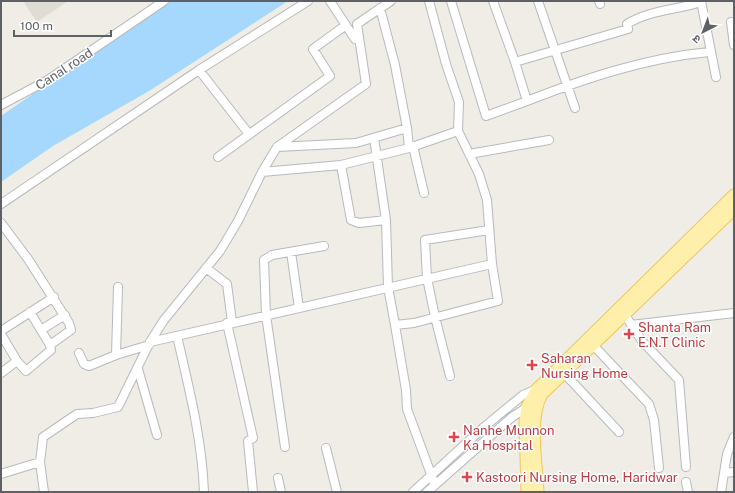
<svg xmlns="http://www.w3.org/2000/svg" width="735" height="493" font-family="'Public Sans','Noto Sans Devanagari',sans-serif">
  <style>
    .education { fill: #dfdcd3 }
    .water { fill: #a6d8fd }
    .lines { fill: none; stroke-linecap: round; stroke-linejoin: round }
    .minor-casing { stroke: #b7babe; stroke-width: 10 }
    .major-casing { stroke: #efc65e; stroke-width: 13 }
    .minor { stroke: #fff; stroke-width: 8 }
    .major { stroke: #fef0ab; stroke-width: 11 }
    .health-dot { fill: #e0444e; stroke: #fff; stroke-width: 1.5 }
    .labels { text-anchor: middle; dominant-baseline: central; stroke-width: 3; stroke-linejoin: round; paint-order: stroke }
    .street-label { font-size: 13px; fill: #5d6065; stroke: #fff }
    .health-label { font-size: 13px; fill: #be3a42; stroke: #fff; text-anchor: start }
  </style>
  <rect width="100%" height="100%" fill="#efede5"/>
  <path class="education" d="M 23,1 L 68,1 L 37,22 Z"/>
  <path class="water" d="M 167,1 L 288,1 L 149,91 L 53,146 L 1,182 L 1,116 Z"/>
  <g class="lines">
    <defs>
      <path id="minor" d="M 330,1 L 355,39
        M 429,1 L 446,64 L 459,102 L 458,131 L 479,174 L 487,200 L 492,264
        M 451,1 L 486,116 L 527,101 L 515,62 L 628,29 L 627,24 C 649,10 677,10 701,2
        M 493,1 L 515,62
        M 538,1 L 575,108
        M 599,1 L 600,4
        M 701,1 L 716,77
        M 731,22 L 734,45
        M 199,70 L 249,134
        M 527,101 C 586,78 646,58 709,52
        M 1,105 L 48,80 L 164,1
        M 407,128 L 409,148 L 413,146 L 424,193
        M 374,138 L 386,220 L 388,287 L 395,325
        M 277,147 L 356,143 L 407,128 L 395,65 L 380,8
        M 469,154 L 549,140
        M 218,157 L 330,76 L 313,49 L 346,25
        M 341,165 L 351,220 L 359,223 L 386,220
        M 262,172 L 277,147 L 366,84 L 357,24 L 391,1
        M 1,204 L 199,70 L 308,1
        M 1,223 L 28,259 L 69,323 L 71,330 L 50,345
        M 291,252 L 299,308
        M 206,268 L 227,284 L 232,322
        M 118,287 L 116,355 L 149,345
        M 625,315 L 642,341 L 679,380 L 686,467
        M 227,323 L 253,438 L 248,441 L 253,492
        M 631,325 L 734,313
        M 41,330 L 65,315
        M 1,331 L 54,297
        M 1,334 L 17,361 L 1,373
        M 177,336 C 189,388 202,439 204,492
        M 150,342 L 492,264 L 498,301 L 414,323 L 395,325 L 406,390 L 407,409 L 435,485
        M 593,345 L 649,404 L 654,420 L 659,468
        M 79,353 L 84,364 L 89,366 L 116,355
        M 17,361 L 26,371 L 51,350 L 50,345 L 30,312
        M 138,369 L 157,435
        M 564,373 L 619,432
        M 450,376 L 435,317 L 427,278 L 425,240 L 489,230
        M 285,447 L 266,315 L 264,260 L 272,255 L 324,246
        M 326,448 L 337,492
        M 40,462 L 44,492
        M 724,473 L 734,472
        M 1,474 L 40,462 L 43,437 L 77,414 L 93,413 L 118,407 L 150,342 L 164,320 L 220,251 L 238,221 L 262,172 L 341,165 L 409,148 L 458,131
        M 278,478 L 281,492
        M 686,482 L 688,492
        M 413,492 L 484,427 L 523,395 L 537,389
        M 427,492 L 512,417 L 529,406
        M 721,492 L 727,454 L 734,437"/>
      <path id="major" d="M 527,492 L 525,421 L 527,407 L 537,389 L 734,195
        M 538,492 C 537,464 528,419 542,394 L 734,209"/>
    </defs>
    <use href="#minor" class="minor-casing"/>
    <use href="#major" class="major-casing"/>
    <use href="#minor" class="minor"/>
    <use href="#major" class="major"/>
  </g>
  <g class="health-dot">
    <path d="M627 328h4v4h4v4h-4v4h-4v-4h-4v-4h4z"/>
    <path d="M530 359h4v4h4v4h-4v4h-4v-4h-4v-4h4z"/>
    <path d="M452 431h4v4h4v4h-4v4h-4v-4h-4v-4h4z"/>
    <path d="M465 471h4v4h4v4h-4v4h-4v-4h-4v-4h4z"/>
  </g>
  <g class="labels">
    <g class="street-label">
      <text transform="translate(64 69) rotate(-33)">Canal road</text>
    </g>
    <g class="health-label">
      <text x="638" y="327">Shanta Ram<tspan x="638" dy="15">E.N.T Clinic</tspan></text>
      <text x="541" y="358">Saharan<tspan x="541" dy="15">Nursing Home</tspan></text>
      <text x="463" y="430">Nanhe Munnon<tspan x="463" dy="15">Ka Hospital</tspan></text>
      <text x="476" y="477">Kastoori Nursing Home, Haridwar</text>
    </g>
  </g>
  <rect width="735" height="493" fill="none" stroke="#5d6065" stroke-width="4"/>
  <g transform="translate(703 32) rotate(222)" stroke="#ffffff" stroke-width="3" paint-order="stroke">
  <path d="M0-3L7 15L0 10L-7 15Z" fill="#5d6065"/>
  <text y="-6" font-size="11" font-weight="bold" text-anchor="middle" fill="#5d6065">उ</text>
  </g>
  <path d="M14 30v6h97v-6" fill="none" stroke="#5d6065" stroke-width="2"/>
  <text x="20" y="30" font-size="12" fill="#5d6065" stroke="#ffffff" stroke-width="3" paint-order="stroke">100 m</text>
</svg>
